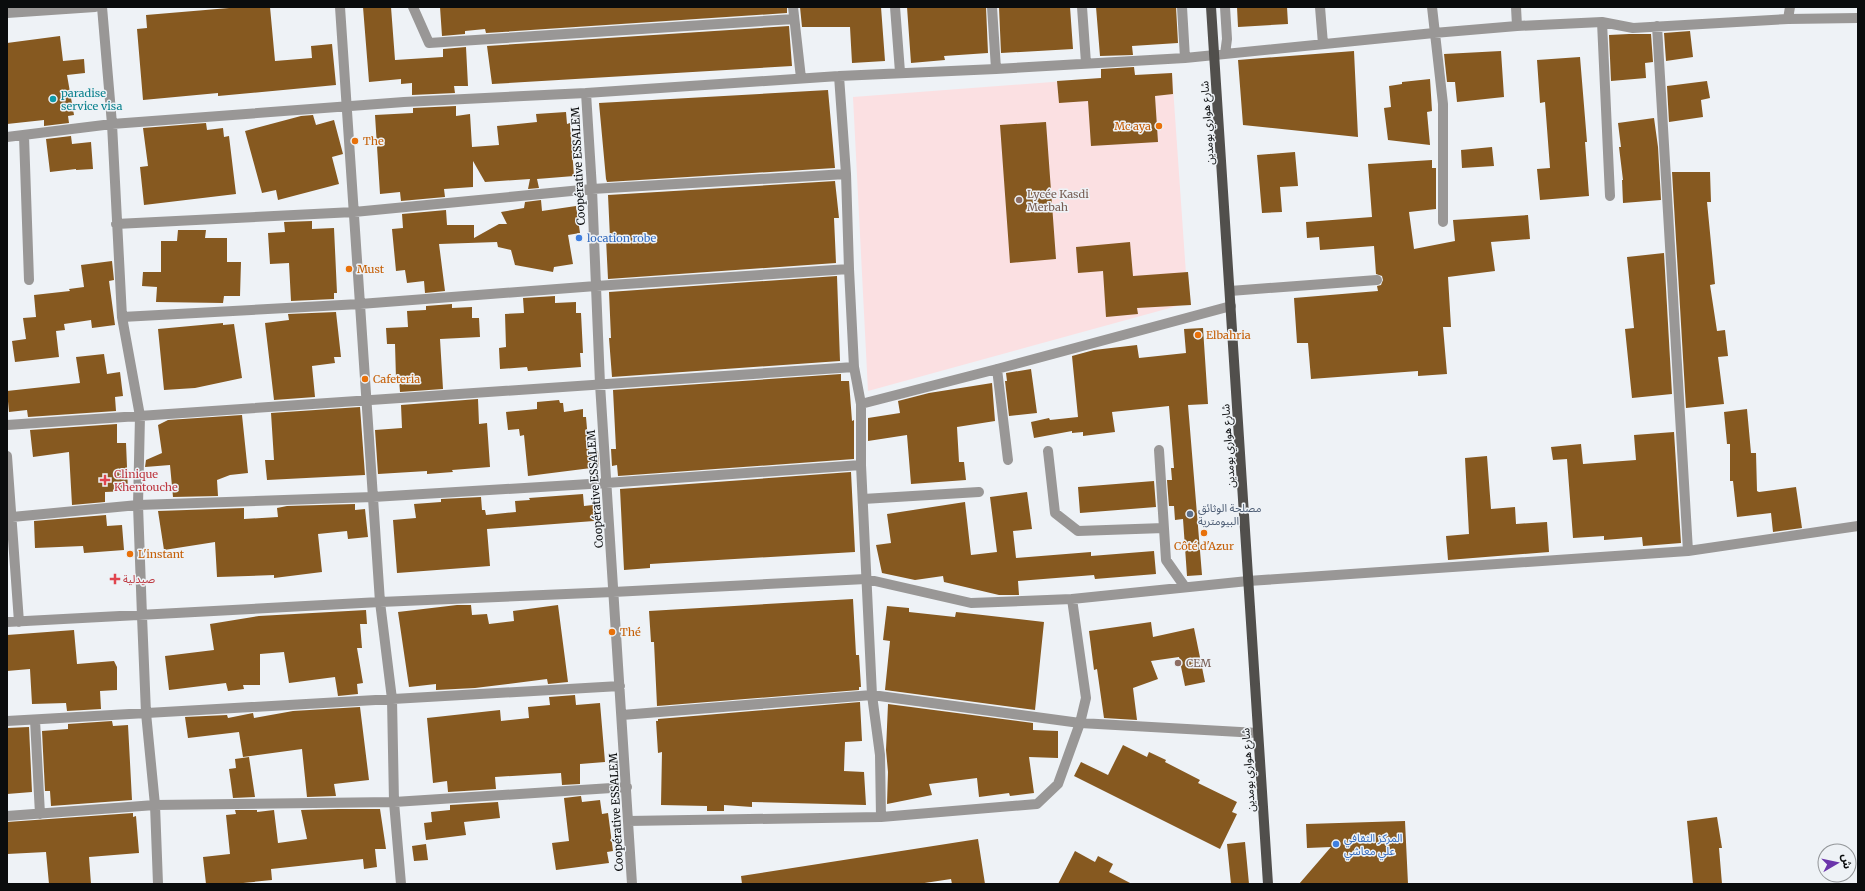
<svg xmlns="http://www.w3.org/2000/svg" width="1865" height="891" font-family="Merriweather,'Noto Sans Arabic',serif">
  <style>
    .education { fill: #fbe0e2 }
    .building { fill: #865920 }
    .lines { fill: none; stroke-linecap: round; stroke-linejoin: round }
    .minor { stroke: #999796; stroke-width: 10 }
    .major { stroke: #514f4c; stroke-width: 10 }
    .culture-dot { fill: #0f9aa8; stroke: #eef2f6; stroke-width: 1.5 }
    .food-dot { fill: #e8710a; stroke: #eef2f6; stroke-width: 1.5 }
    .education-dot { fill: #8d6e63; stroke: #eef2f6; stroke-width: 1.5 }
    .shop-dot { fill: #3f7fe0; stroke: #eef2f6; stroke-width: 1.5 }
    .health-dot { fill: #e0444e; stroke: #eef2f6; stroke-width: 1.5 }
    .service-dot { fill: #5c6f8a; stroke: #eef2f6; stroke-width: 1.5 }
    .labels { text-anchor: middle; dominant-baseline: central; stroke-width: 3; stroke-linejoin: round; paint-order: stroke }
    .culture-label { font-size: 11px; fill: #0d838f; stroke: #eef2f6; text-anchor: start }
    .street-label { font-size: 11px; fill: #0a0c0d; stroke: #eef2f6 }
    .food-label { font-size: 11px; fill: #c56008; stroke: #eef2f6; text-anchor: start }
    .education-label { font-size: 11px; fill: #785e54; stroke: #eef2f6; text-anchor: start }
    .shop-label { font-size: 11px; fill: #366cbe; stroke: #eef2f6; text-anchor: start }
    .health-label { font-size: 11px; fill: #be3a42; stroke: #eef2f6; text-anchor: start }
    .service-label { font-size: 11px; fill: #4e5e75; stroke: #eef2f6; text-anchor: start }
  </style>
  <rect width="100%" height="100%" fill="#eef2f6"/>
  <path class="education" d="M 1172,73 L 1188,303 L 868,391 L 853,97 Z"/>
  <path class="building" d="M 241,7 L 270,7 L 275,61 L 312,58 L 311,46 L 332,44 L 336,85 L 218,96 L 218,93 L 143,100 L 137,29 L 147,28 L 146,15 Z
    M 363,7 L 391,7 L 395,60 L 443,57 L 443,49 L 466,47 L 468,86 L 454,86 L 455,93 L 412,95 L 412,83 L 401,84 L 401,79 L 369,82 Z
    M 440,7 L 787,7 L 787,13 L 486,33 L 485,29 L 465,31 L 465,34 L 442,36 Z
    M 800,7 L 881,7 L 885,61 L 852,63 L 850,27 L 802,27 Z
    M 907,7 L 986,7 L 988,53 L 944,56 L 945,60 L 911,63 Z
    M 999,7 L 1070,7 L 1073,49 L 1001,53 Z
    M 1096,7 L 1176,7 L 1178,43 L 1132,46 L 1133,55 L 1100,56 Z
    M 1237,7 L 1287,7 L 1288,24 L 1238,27 Z
    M 789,26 L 792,66 L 492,84 L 487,46 Z
    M 1690,31 L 1693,57 L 1666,61 L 1664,33 Z
    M 1629,34 L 1651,34 L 1653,62 L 1645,63 L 1646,78 L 1611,81 L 1609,35 Z
    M 60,36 L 63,61 L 84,59 L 85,73 L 67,75 L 74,115 L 68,116 L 69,123 L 44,126 L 44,120 L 7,124 L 7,43 Z
    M 1354,51 L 1358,137 L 1243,125 L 1238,60 Z
    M 1501,51 L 1504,97 L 1457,102 L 1455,82 L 1447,82 L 1444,54 Z
    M 1580,57 L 1587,142 L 1585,142 L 1589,196 L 1540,200 L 1537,169 L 1550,168 L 1545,102 L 1540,103 L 1537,60 Z
    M 1134,67 L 1135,75 L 1172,73 L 1173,94 L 1155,96 L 1158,142 L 1091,146 L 1088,101 L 1059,103 L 1057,81 L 1101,78 L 1101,69 Z
    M 1430,79 L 1432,111 L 1427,112 L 1430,145 L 1388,140 L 1384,108 L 1391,107 L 1389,86 L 1402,84 L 1402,82 Z
    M 1707,81 L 1710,98 L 1701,100 L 1703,117 L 1669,122 L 1667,86 Z
    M 828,90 L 835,168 L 607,182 L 606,179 L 599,103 Z
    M 456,106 L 456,116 L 470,114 L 472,147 L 499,145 L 497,126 L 537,122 L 536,114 L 566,112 L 567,124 L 570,123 L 574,176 L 537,179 L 539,188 L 528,189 L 530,179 L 485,182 L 473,161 L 473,187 L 444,189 L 445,197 L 401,201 L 400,192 L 380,194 L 375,115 L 413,113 L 413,108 Z
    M 313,115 L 316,125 L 334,120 L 343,154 L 332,157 L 339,184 L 278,200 L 276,190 L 262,193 L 245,131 L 301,116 Z
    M 1654,118 L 1658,147 L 1661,200 L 1623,203 L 1622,180 L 1623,180 L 1619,147 L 1621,147 L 1618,123 Z
    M 1046,122 L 1056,259 L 1010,263 L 1000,125 Z
    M 206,123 L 207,130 L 223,128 L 224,137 L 229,136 L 236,194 L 144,205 L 140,167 L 148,166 L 143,128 Z
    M 71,136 L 72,144 L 91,142 L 93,169 L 76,170 L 76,169 L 50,172 L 46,139 Z
    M 1492,147 L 1494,166 L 1462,168 L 1461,150 Z
    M 1295,152 L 1298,186 L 1280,187 L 1282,212 L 1262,213 L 1257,155 Z
    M 1432,160 L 1432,168 L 1436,168 L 1436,209 L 1409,212 L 1414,249 L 1455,241 L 1453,220 L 1528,215 L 1530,239 L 1491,242 L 1495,271 L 1448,277 L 1451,327 L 1443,327 L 1447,374 L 1418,376 L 1418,371 L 1311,379 L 1308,343 L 1297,343 L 1294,298 L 1378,291 L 1377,286 L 1381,285 L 1383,280 L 1382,276 L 1376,274 L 1374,246 L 1320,250 L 1319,237 L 1307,238 L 1306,222 L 1372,217 L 1368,164 Z
    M 1672,172 L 1710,172 L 1711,202 L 1707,202 L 1715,284 L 1710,285 L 1717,331 L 1725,330 L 1728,356 L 1718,357 L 1724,404 L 1686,408 Z
    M 835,181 L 839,218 L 834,218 L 836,263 L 608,279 L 606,239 L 610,238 L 608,195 Z
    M 541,200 L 542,211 L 576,206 L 580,233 L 568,235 L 573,264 L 554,267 L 553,272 L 515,265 L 511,250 L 498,247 L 497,242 L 439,244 L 445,291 L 425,293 L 424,281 L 407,283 L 405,270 L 396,271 L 392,229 L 403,228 L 402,214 L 446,210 L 447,225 L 474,225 L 474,238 L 499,224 L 507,224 L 501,212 L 524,208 L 525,202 Z
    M 312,221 L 312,229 L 334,228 L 337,293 L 334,293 L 334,299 L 291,301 L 289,263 L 270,264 L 268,233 L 285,232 L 284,222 Z
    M 178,230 L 206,230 L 205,238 L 227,238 L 227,262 L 241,262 L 240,296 L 224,296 L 223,303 L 156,302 L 157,287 L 142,286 L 143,272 L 161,272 L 161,241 L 177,241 Z
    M 1130,242 L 1133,276 L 1188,272 L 1191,305 L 1137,308 L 1138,314 L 1106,317 L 1103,271 L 1078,273 L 1076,247 Z
    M 1664,253 L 1672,394 L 1632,398 L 1625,329 L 1634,328 L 1627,257 Z
    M 112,261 L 114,280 L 109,281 L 115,325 L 92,328 L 91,320 L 64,324 L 65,330 L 56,331 L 59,357 L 15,362 L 12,341 L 26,339 L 23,318 L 36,317 L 34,295 L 70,291 L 69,289 L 84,287 L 81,265 Z
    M 837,276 L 840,361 L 612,377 L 609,338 L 611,338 L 609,292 Z
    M 555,296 L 555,303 L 576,302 L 576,313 L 581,313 L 583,353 L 580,353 L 581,367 L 528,371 L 527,367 L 500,369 L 499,348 L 506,347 L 505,314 L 524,313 L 523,298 Z
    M 452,304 L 452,308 L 472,307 L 472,318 L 479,318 L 480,337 L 440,339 L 443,389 L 400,392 L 399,379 L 396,379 L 395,344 L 387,344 L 386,328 L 408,327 L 407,311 L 426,310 L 426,306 Z
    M 336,312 L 341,357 L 334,357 L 335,363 L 312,366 L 315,397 L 274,400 L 265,323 L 289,320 L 288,314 Z
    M 223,323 L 223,325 L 234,324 L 242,378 L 195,388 L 164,390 L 158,329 Z
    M 1203,328 L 1208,404 L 1188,405 L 1202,575 L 1187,576 L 1183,519 L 1175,520 L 1174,506 L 1169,506 L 1167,480 L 1172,480 L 1171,468 L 1174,468 L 1169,406 L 1112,412 L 1115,432 L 1083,436 L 1083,432 L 1072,433 L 1072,431 L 1034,438 L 1031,422 L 1049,418 L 1050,420 L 1078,417 L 1072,356 L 1094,350 L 1137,345 L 1139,358 L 1186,353 L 1184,329 Z
    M 104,354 L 107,374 L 120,372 L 123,396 L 115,397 L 116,411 L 28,417 L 27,410 L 9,412 L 7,391 L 80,383 L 76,357 Z
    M 1031,369 L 1037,413 L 1009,416 L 1005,381 L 1007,381 L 1006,373 Z
    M 841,374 L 841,381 L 849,381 L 852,421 L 854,420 L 854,459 L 618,476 L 617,465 L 612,466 L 611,449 L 616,449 L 613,390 Z
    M 992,383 L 995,421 L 957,427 L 959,462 L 964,462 L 966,480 L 911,484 L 907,435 L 868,441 L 868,418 L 900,413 L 898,401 L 929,393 Z
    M 478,399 L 479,424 L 487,423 L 490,467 L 452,470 L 453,472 L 427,474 L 427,471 L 378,474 L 375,430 L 402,428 L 401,405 Z
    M 559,400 L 560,403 L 563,403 L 564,412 L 583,409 L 583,417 L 586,417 L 589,452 L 598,451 L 599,467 L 528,476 L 524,435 L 520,436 L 519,429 L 508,430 L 506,412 L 537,409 L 537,402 Z
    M 360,407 L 365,475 L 267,480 L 265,460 L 274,460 L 271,413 Z
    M 1747,409 L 1751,453 L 1756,453 L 1757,491 L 1759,492 L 1796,487 L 1802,528 L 1773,532 L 1771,513 L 1737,517 L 1733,481 L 1730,481 L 1730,444 L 1727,444 L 1724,412 Z
    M 242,415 L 248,473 L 230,475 L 217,480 L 218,496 L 173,497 L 170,465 L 145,467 L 146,460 L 162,453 L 158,425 L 168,420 Z
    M 117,424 L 117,443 L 126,443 L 128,491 L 105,492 L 105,502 L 72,505 L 69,452 L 33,457 L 30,430 Z
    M 1674,432 L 1681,543 L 1643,546 L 1642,537 L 1604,540 L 1604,536 L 1573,538 L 1567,459 L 1553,460 L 1551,447 L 1581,444 L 1583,464 L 1636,460 L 1634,435 Z
    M 1487,456 L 1491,509 L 1515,507 L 1516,524 L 1547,522 L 1549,552 L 1448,560 L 1446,536 L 1469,534 L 1465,458 Z
    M 851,472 L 855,552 L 650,564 L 650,568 L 624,570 L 620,489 Z
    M 1154,481 L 1156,507 L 1080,513 L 1078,487 Z
    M 1027,492 L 1032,529 L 1013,531 L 1016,558 L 1091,552 L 1091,556 L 1154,551 L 1156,574 L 1095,579 L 1094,575 L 1018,581 L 1019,595 L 999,595 L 944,582 L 943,576 L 915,580 L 882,573 L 876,545 L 891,543 L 887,514 L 965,502 L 971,555 L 997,552 L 990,497 Z
    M 583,494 L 584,506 L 593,505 L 594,521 L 487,529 L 490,566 L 397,573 L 393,520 L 416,518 L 414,504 L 441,502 L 441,499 L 481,497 L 482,510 L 485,510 L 486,515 L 516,512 L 515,501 L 530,500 L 529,498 Z
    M 355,504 L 355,510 L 365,509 L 368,537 L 348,539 L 347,531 L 318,534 L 322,572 L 274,578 L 274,575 L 217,577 L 215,542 L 164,550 L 158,511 L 244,508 L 244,519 L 278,517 L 277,508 L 287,506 Z
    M 106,515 L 107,526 L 122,525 L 124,550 L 84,553 L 83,546 L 35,548 L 34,521 Z
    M 853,599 L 856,655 L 859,655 L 861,687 L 859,687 L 859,690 L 657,706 L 654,642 L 651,642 L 649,611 Z
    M 457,605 L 471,605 L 472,615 L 487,614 L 489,624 L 514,621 L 513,611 L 558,605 L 568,682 L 548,684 L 547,679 L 475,688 L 436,690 L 436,684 L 409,687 L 398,612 Z
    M 887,606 L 909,608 L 909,612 L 955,617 L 956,612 L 1044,622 L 1035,710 L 885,690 L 890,641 L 883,640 Z
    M 366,610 L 367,624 L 360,624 L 362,648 L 357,648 L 363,683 L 357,684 L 358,694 L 338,696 L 335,677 L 289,683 L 284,652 L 260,654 L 260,685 L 243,685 L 244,689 L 228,691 L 226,683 L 169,690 L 165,656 L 214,650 L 210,624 L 259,616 Z
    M 1151,622 L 1153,637 L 1194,628 L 1205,682 L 1185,686 L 1179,657 L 1151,661 L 1158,679 L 1133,688 L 1137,720 L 1104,718 L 1097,669 L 1094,670 L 1089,631 Z
    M 74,630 L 77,664 L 114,661 L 117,667 L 117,690 L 100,691 L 101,709 L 67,711 L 66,703 L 32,704 L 30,669 L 7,671 L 7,635 Z
    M 575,695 L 576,705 L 600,703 L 605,762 L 580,764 L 580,784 L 562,785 L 561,773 L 495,777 L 496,789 L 448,792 L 447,781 L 433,783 L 427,718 L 500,710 L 501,721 L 529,718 L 528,707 L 550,705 L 549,697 Z
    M 860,702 L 862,741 L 845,742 L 844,771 L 864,772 L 866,805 L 752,802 L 752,807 L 724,805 L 724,811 L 707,811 L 707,806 L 661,805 L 662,752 L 658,753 L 656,721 L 658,721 L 658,719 Z
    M 888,704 L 1033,723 L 1033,730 L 1058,731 L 1058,758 L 1029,757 L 1034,793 L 1010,796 L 1009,793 L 979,797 L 977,778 L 929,784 L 932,795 L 887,804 L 888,772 L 886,750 Z
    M 360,707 L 369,780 L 334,784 L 336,796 L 307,797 L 302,749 L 243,757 L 239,732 L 188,738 L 185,717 L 227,715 L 228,718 L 253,713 L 254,718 L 293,711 Z
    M 112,721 L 113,726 L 128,725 L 132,800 L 51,806 L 50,791 L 45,791 L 42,731 L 68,729 L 68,724 Z
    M 29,727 L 32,792 L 7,794 L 7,728 Z
    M 1123,745 L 1147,757 L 1149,752 L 1166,760 L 1165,762 L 1200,780 L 1198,783 L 1237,802 L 1232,812 L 1237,814 L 1220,849 L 1074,776 L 1081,762 L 1108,775 Z
    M 249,757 L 255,797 L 233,798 L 229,769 L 236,768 L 235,759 Z
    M 581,796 L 582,802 L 600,800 L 602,814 L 608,813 L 613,851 L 607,852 L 609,863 L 556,870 L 552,843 L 569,841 L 564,798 Z
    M 498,802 L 500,818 L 464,822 L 466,835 L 426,840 L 424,823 L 432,822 L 431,812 L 450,810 L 450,805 Z
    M 338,809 L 380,809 L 386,849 L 375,849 L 377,867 L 364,869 L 363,859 L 271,869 L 272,880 L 233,884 L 206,884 L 203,857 L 230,854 L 226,815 L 236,814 L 235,810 L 257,810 L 257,812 L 274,810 L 278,843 L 307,839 L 301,810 Z
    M 133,813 L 133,817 L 136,816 L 139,853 L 89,857 L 91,884 L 49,884 L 46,852 L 7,854 L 7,822 Z
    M 1717,817 L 1722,848 L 1719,848 L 1722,884 L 1693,884 L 1687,821 Z
    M 1405,821 L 1408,884 L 1299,884 L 1331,847 L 1307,848 L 1306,824 Z
    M 978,839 L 985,884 L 952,884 L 951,879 L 918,884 L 742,884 L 741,876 Z
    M 1245,842 L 1249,884 L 1231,884 L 1227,844 Z
    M 426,844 L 428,860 L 414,861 L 412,846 Z
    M 1075,851 L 1095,862 L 1098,856 L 1113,864 L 1109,872 L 1132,884 L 1058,884 Z"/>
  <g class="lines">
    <path class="minor" d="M 102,7 L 112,124 L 122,317 L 140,416 L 138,505 L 142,616 L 146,713 L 155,805 L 158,884
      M 340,7 L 380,602 L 392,699 L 394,802 L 401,884
      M 413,7 L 429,43 L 794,19
      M 793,7 L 801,78
      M 895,7 L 900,72
      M 992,7 L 996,69
      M 1082,7 L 1086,63
      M 1182,7 L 1185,58
      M 1225,7 L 1227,39 L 1225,54
      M 1320,7 L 1323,44
      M 1432,7 L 1443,104 L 1443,222
      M 1516,7 L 1517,26
      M 7,13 L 95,7
      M 1788,19 L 1790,7
      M 1602,22 L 1610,196
      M 1657,26 L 1688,551
      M 839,76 L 846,174 L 849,269 L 854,367 L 861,404 L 861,465 L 872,695 L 1080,723 L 1086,698 L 1072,599
      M 586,93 L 592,189 L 600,384 L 632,884
      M 24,136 L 29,280
      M 7,137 L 112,124 L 404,102 L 586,93 L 839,76 L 996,69 L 1185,58 L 1434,33 L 1517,26 L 1602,22 L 1633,28 L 1788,19 L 1858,18
      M 116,224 L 354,212 L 592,189 L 846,174
      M 1230,291 L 1377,280
      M 122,317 L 360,304 L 596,286 L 849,269
      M 997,369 L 1008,460
      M 861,404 L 997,369 L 1231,306
      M 7,425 L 854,367
      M 1159,450 L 1166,560 L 1185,587
      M 1048,451 L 1055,513 L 1078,531 L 1164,528
      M 7,456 L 19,622
      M 863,499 L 979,492
      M 12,517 L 138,505 L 373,497 L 606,483 L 861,465
      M 7,622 L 380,602 L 613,592 L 866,579 L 971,603 L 1072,599 L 1248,581 L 1688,551 L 1858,526
      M 622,715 L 872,695 L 880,755 L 881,817 L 1037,804 L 1058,784 L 1080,723 L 1258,733
      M 35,720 L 40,814
      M 7,721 L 620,686
      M 7,816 L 155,805 L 394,802 L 627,787
      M 628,821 L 881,817"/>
    <path class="major" d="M 1211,7 L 1268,884"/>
  </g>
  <circle class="culture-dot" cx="53" cy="99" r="4"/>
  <g class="food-dot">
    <circle cx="1159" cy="126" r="4"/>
    <circle cx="355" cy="141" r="4"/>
    <circle cx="349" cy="269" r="4"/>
    <circle cx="1198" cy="335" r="4"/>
    <circle cx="365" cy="379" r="4"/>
    <circle cx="1204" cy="533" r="4"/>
    <circle cx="130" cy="554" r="4"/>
    <circle cx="612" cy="632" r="4"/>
  </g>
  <g class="education-dot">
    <circle cx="1019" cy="200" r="4"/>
    <circle cx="1178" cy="663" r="4"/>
  </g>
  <g class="shop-dot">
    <circle cx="579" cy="238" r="4"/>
    <circle cx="1336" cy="844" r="4"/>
  </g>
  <g class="health-dot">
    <path d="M103 474h4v4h4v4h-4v4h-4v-4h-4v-4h4z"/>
    <path d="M113 573h4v4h4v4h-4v4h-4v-4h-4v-4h4z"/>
  </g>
  <circle class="service-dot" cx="1190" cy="514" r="4"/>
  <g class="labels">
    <g class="culture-label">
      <text x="61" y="93">paradise<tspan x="61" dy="13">service visa</tspan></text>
    </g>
    <g class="street-label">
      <text transform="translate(1207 123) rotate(-94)">شارع هواري بومدين</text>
      <text transform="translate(578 166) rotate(-93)">Coopérative ESSALEM</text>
      <text transform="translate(1228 446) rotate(-94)">شارع هواري بومدين</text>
      <text transform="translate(595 489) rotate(-94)">Coopérative ESSALEM</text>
      <text transform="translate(1248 770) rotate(-94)">شارع هواري بومدين</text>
      <text transform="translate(616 812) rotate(-93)">Coopérative ESSALEM</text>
    </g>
    <g class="food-label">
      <text x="1151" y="126" text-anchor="end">Mc aya</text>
      <text x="363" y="141">The</text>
      <text x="357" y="269">Must</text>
      <text x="1206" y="335">Elbahria</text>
      <text x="373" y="379">Cafeteria</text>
      <text x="1204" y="546" text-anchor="middle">Côté d'Azur</text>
      <text x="138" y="554">L'instant</text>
      <text x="620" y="632">Thé</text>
    </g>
    <g class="education-label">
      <text x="1027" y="194">Lycée Kasdi<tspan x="1027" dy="13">Merbah</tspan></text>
      <text x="1186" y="663">CEM</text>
    </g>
    <g class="shop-label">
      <text x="587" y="238">location robe</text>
      <text x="1344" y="838">المركز الثقافي<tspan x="1344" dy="13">علي معاشي</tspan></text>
    </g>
    <g class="health-label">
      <text x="114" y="474">Clinique<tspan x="114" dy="13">Khentouche</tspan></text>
      <text x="123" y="579">صيدلية</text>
    </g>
    <g class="service-label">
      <text x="1198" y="508">مصلحة الوثائق<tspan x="1198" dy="13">البيومترية</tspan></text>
    </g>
  </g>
  <rect width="1865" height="891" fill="none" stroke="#0a0c0d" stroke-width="16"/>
  <g transform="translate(1837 863) rotate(81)"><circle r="19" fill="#eef2f6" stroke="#939699"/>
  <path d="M0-3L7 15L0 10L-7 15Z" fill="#6b34ab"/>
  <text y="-6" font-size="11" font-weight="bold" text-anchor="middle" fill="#0a0c0d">ش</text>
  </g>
</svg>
